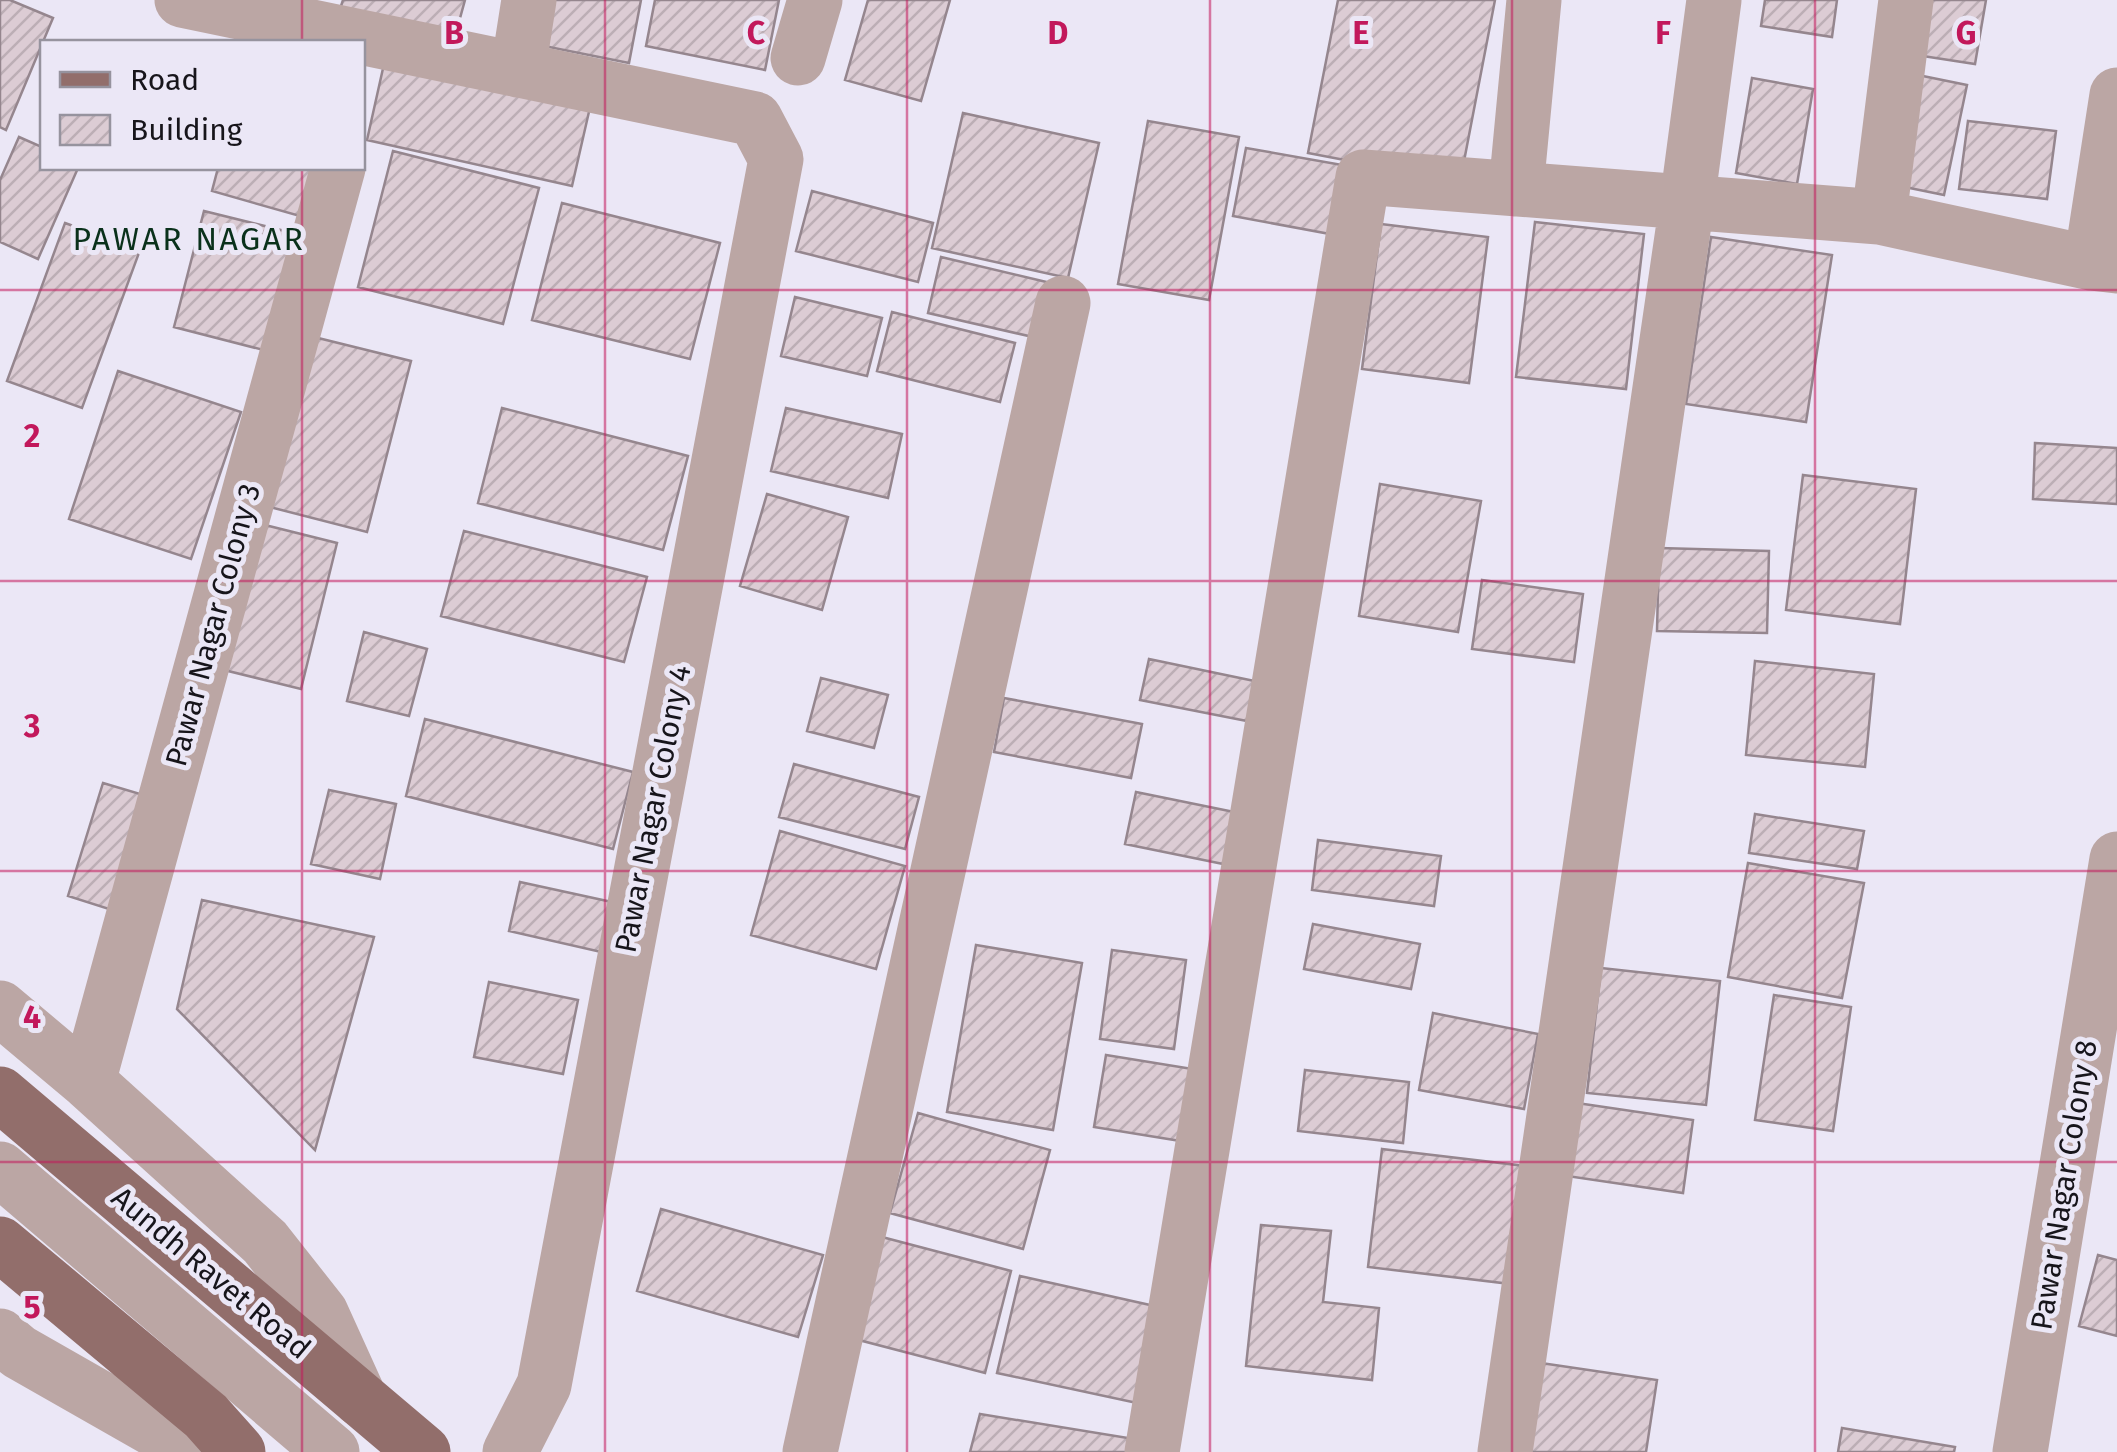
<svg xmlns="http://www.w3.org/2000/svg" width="2117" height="1452" font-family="'Fira Sans',sans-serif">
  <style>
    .building { fill: url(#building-hatch); stroke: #95868e; stroke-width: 2.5 }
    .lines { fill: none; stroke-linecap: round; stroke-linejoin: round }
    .minor { stroke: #bba6a4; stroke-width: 55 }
    .major { stroke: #926e6b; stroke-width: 55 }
    .grid { fill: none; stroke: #c2185b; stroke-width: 2.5; stroke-opacity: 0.55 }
    .labels { text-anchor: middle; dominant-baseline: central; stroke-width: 10; stroke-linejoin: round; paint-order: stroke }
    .street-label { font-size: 30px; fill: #17151b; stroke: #ebe7f6 }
    .neighbourhood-label { font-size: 32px; letter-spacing: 2.5px; fill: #0a311b; stroke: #ebe7f6 }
    .grid-label { font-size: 32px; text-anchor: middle; font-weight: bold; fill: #c2185b; stroke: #ebe7f6; stroke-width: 10; stroke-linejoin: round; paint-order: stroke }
  </style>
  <defs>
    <pattern id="building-hatch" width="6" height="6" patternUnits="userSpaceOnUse" patternTransform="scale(2.5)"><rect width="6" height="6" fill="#dcccd4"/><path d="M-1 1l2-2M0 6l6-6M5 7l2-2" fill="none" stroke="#bcaeb5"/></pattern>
  </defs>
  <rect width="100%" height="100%" fill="#ebe7f6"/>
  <path class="building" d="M 0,0 L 10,0 L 53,18 L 6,130 L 0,127 Z
    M 343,0 L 465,0 L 454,40 L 340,9 Z
    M 543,0 L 641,0 L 629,63 L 534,44 Z
    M 655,0 L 779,0 L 765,70 L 646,46 Z
    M 868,0 L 950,0 L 921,101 L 845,80 Z
    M 1338,0 L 1495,0 L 1460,182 L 1308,153 Z
    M 1765,0 L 1837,0 L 1832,37 L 1761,26 Z
    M 1912,0 L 1986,0 L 1975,64 L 1903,53 Z
    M 386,55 L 591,103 L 572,186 L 367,140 Z
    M 1913,74 L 1967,85 L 1944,195 L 1890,184 Z
    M 1752,78 L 1813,89 L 1797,184 L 1736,173 Z
    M 963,113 L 1099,143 L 1068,278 L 932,248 Z
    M 1148,121 L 1239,137 L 1209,300 L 1118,284 Z
    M 1968,121 L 2056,131 L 2047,199 L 1959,189 Z
    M 19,137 L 42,147 L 42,168 L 78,168 L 38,259 L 0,242 L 0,180 Z
    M 1246,148 L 1359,168 L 1346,237 L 1233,216 Z
    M 393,151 L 539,188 L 503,324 L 358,287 Z
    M 218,168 L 328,168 L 314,220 L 212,191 Z
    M 812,191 L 933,223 L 918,282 L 796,251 Z
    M 562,203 L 720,243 L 690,359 L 532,320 Z
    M 204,211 L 309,237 L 279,354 L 174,327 Z
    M 1535,222 L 1644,234 L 1626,389 L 1516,377 Z
    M 65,223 L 140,250 L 82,408 L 7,381 Z
    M 1381,224 L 1488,237 L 1469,383 L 1362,369 Z
    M 1711,237 L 1832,255 L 1806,422 L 1686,404 Z
    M 941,257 L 1059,285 L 1046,340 L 928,313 Z
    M 795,297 L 882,318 L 867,376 L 781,356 Z
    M 892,312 L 1015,343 L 1000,402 L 877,371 Z
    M 306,335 L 411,361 L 367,532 L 262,505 Z
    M 118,371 L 241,412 L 191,559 L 69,519 Z
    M 502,408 L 688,456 L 663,550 L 478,503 Z
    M 786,408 L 902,434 L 888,498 L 771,471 Z
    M 2035,443 L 2117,448 L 2117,504 L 2033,499 Z
    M 1803,475 L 1916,489 L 1900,624 L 1786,610 Z
    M 1380,484 L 1481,501 L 1458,632 L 1359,616 Z
    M 767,494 L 848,517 L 822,610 L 740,586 Z
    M 257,523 L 337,543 L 301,689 L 220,669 Z
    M 464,531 L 647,577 L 624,662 L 441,616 Z
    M 1659,548 L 1769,551 L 1767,633 L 1657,631 Z
    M 1482,580 L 1583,594 L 1574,662 L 1472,649 Z
    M 364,632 L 427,649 L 409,716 L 347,701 Z
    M 1149,659 L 1264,683 L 1257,723 L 1140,700 Z
    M 1755,661 L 1874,674 L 1865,767 L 1746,755 Z
    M 821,678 L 888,695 L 874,748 L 807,731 Z
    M 1004,698 L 1142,724 L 1131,778 L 994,752 Z
    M 425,719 L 633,772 L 613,849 L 406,796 Z
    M 794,764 L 919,797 L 905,849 L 779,817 Z
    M 103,783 L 147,796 L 112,910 L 68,896 Z
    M 329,790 L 396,804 L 380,879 L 311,864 Z
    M 1136,792 L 1239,813 L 1228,865 L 1125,844 Z
    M 1755,814 L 1864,831 L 1857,869 L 1749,853 Z
    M 780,831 L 905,866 L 876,969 L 751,935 Z
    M 1318,840 L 1441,856 L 1434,906 L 1312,890 Z
    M 1748,863 L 1864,883 L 1842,998 L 1728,977 Z
    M 520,882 L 621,904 L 610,954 L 509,931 Z
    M 202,900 L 374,937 L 315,1150 L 177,1009 Z
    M 1313,924 L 1420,944 L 1411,989 L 1304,969 Z
    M 976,945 L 1082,963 L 1053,1130 L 947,1112 Z
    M 1112,950 L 1186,960 L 1174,1049 L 1100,1039 Z
    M 1601,968 L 1720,981 L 1706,1105 L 1587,1093 Z
    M 489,982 L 578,1000 L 563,1074 L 474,1057 Z
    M 1774,995 L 1851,1007 L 1833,1131 L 1755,1120 Z
    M 1433,1013 L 1538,1034 L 1524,1109 L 1419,1090 Z
    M 1106,1055 L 1211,1072 L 1199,1144 L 1094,1127 Z
    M 1305,1070 L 1409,1082 L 1403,1143 L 1298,1131 Z
    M 1577,1103 L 1693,1120 L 1683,1193 L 1567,1176 Z
    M 918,1113 L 1050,1150 L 1023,1249 L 890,1213 Z
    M 1382,1149 L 1525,1166 L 1511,1284 L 1368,1267 Z
    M 661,1209 L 823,1255 L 798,1337 L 637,1291 Z
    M 1261,1225 L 1331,1231 L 1323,1302 L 1379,1308 L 1372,1380 L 1246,1366 Z
    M 882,1237 L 1011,1271 L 985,1373 L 855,1339 Z
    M 2098,1255 L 2117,1260 L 2117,1336 L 2079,1326 Z
    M 1020,1276 L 1159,1307 L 1137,1403 L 997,1373 Z
    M 1541,1363 L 1657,1380 L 1646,1452 L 1527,1452 Z
    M 980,1414 L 1134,1439 L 1131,1452 L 970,1452 Z
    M 1842,1428 L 1955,1447 L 1954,1452 L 1838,1452 Z"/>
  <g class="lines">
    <path class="minor" d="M 182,0 L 755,119 L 776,159 L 544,1385 L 510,1452
      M 1906,0 L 1879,217 L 2091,263 L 2117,266
      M 798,58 L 815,0
      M 518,70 L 529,0
      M 1516,189 L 1534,0
      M 2091,263 L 2117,95
      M 0,1008 L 88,1082 L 265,1242 L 321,1313 L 360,1399
      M 88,1082 L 338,168
      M 0,1169 L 332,1452
      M 0,1336 L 19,1352 L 175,1441 L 237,1452
      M 810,1452 L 1063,303
      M 1152,1452 L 1363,177 L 1879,217
      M 1505,1452 L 1687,203 L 1714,0
      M 2020,1452 L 2117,859"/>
    <path class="major" d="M 0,1094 L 423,1452
      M 0,1244 L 206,1416 L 238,1452"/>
  </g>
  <path class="grid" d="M 302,0 L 302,42M 605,0 L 605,1452M 907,0 L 907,1452M 1210,0 L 1210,1452M 1512,0 L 1512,1452M 1815,0 L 1815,1452M 302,168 L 302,1452M 0,290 L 2117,290M 0,581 L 2117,581M 0,871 L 2117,871M 0,1162 L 2117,1162"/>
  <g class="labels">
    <g class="street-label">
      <text transform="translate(213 625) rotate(-75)">Pawar Nagar Colony 3</text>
      <text transform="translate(653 809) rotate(-79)">Pawar Nagar Colony 4</text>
      <text transform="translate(2064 1185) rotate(-81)">Pawar Nagar Colony 8</text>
      <text transform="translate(211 1273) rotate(40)">Aundh Ravet Road</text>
    </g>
    <g class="neighbourhood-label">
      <text x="189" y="239">PAWAR NAGAR</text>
    </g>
  </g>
  <g class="grid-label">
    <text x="454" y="44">B</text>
    <text x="756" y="44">C</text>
    <text x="1058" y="44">D</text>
    <text x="1361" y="44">E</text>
    <text x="1663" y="44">F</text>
    <text x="1966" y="44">G</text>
    <text x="32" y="447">2</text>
    <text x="32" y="737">3</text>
    <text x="32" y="1028">4</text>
    <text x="32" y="1318">5</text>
  </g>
  <rect x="40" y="40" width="325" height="130" fill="#ebe7f6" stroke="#96939e" stroke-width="2.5"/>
  <rect x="60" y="72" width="50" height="15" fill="#926e6b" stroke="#96939e" stroke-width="2.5"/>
  <text x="130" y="90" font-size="30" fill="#17151b">Road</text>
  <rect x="60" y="115" width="50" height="30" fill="url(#building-hatch)" stroke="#96939e" stroke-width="2.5"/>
  <text x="130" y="140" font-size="30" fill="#17151b">Building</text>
</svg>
